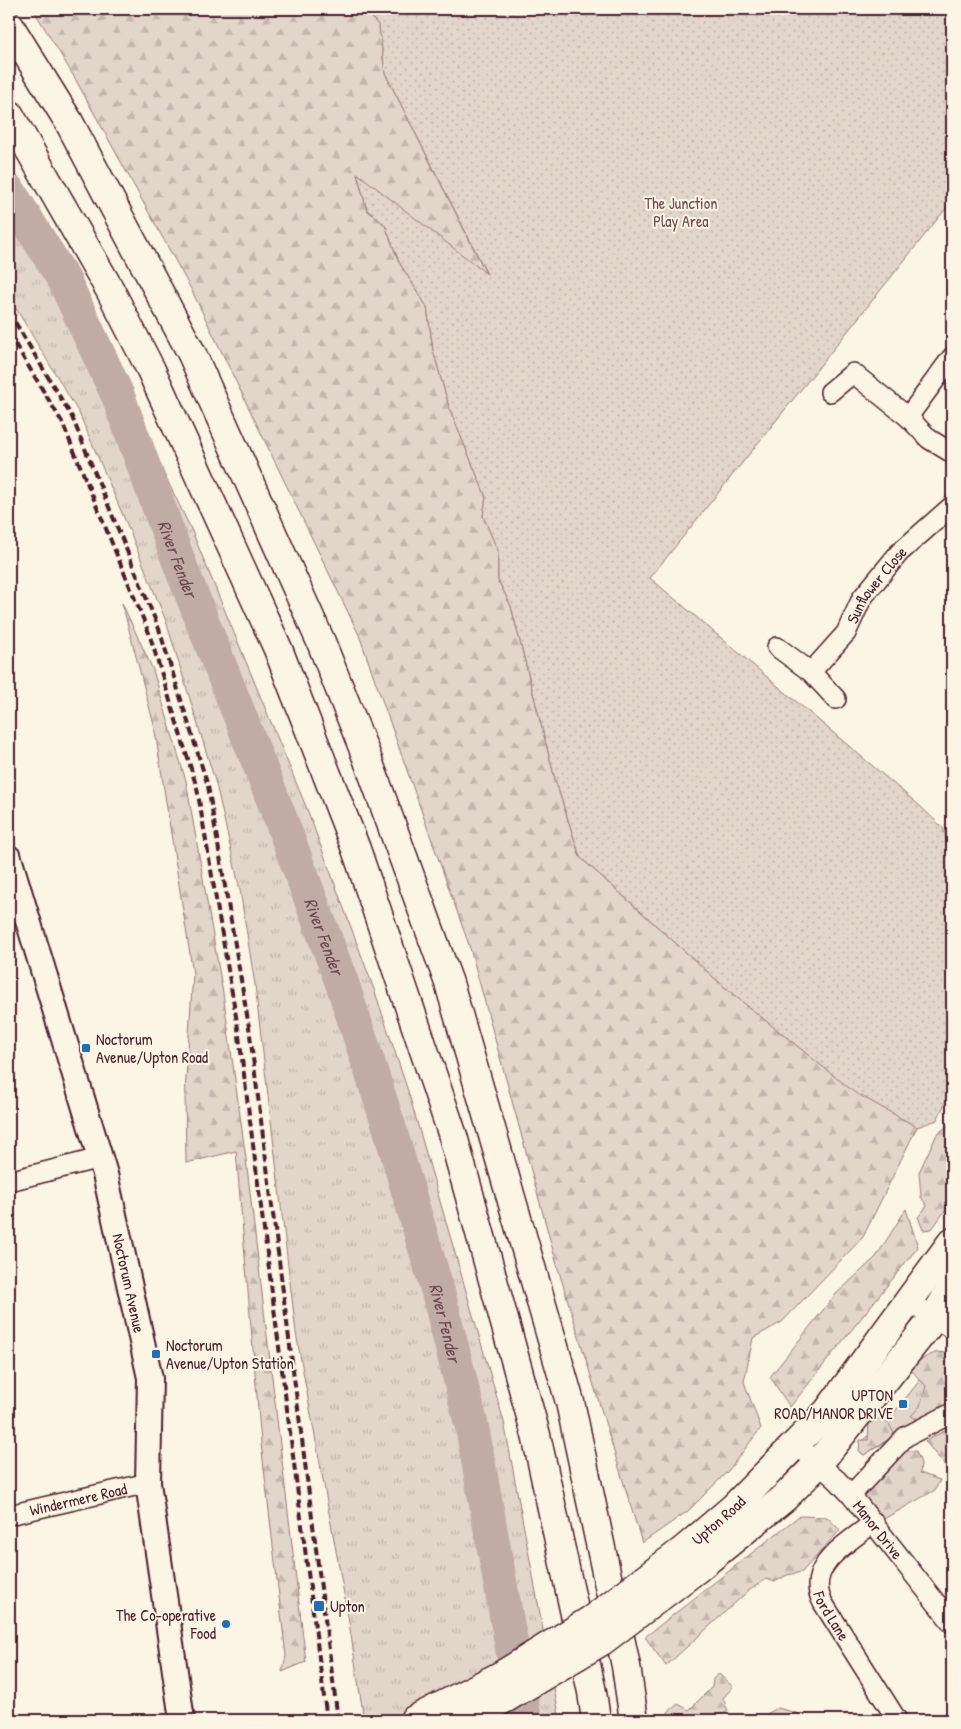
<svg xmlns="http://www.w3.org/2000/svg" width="961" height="1729" font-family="'Patrick Hand',sans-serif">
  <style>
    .grass { fill: url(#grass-tufts); stroke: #967a7a }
    .forest { fill: url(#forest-firs); stroke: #967a7a }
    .park { fill: url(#park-dots); stroke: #967a7a }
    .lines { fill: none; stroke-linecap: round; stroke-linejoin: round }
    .river { stroke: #c0aca5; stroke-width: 34 }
    .minor-casing { stroke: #4a1f2b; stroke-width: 22 }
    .tertiary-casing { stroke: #4a1f2b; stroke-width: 28 }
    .primary-casing { stroke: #4a1f2b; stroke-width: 31 }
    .motorway-casing { stroke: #4a1f2b; stroke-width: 31 }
    .minor { stroke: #fcf5e5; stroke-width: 19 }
    .tertiary { stroke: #fcf5e5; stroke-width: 24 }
    .primary { stroke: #fcf5e5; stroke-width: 28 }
    .motorway { stroke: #fcf5e5; stroke-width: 28 }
    .rail { stroke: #4a1f2b; stroke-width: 4; stroke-dasharray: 8 4; stroke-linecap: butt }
    .primary-bridge-casing { stroke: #4a1f2b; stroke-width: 31; stroke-linecap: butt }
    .primary-bridge { stroke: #fcf5e5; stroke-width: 28 }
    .poi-dot { fill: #1f6fb2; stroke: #fcf5e5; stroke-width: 2 }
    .labels { text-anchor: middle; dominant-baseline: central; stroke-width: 4; stroke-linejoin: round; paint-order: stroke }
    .park-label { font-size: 16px; fill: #704c53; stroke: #fcf5e5 }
    .street-label { font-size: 16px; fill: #4a1f2b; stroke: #fcf5e5 }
    .poi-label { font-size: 16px; fill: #4a1f2b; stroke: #fcf5e5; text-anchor: start }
    .water-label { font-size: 18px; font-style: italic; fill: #6d4950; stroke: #fcf5e5 }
  </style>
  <defs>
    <pattern id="grass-tufts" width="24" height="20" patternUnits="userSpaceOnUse" patternTransform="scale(1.25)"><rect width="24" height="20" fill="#e2d5ca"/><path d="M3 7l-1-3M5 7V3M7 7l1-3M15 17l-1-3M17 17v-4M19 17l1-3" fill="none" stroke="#c3b6ae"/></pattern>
    <pattern id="forest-firs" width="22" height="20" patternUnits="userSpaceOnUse" patternTransform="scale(1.25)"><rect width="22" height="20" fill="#e2d5ca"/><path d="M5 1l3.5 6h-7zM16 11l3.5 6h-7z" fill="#c3b6ae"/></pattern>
    <pattern id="park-dots" width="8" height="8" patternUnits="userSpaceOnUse" patternTransform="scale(1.25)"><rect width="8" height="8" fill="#e2d5ca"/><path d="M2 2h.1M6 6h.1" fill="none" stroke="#c3b6ae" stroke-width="1.8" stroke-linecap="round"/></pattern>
  </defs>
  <rect width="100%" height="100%" fill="#fcf5e5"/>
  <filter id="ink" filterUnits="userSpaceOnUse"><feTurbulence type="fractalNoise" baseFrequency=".02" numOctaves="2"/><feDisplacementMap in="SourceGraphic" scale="10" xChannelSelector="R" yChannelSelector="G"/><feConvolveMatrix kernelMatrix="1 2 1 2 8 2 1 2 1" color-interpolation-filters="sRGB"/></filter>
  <g filter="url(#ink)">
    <path class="grass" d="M 9,174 L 70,281 L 191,529 L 307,809 L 375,992 L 408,1091 L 504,1422 L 560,1720 L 364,1720 L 348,1616 L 296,1333 L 255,985 L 240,890 L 216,784 L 166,621 L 128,527 L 79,413 L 9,297 Z
      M 932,1365 L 952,1401 L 864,1455 L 859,1451 L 864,1439 L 889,1419 Z"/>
    <path class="forest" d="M 33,9 L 365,9 L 379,26 L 385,73 L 487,275 L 357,174 L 367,210 L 385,225 L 399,262 L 427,307 L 433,350 L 450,410 L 486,497 L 483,516 L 498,551 L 498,580 L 511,606 L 555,779 L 580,857 L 729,991 L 854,1091 L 917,1127 L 863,1237 L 782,1322 L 753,1338 L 744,1382 L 761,1428 L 728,1471 L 688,1511 L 642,1543 L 557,1265 L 470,948 L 359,635 L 191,289 L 73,75 Z
      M 122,603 L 153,670 L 186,781 L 223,993 L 246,1159 L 306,1662 L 282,1672 L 286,1656 L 261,1443 L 236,1151 L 186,1163 L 185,1093 L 193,974 L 154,725 Z
      M 952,1117 L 952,1201 L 932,1229 L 923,1230 L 918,1217 L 927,1206 L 921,1197 L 919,1172 L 937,1134 L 950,1124 Z
      M 906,1209 L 918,1247 L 790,1407 L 770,1377 L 835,1295 L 876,1257 Z
      M 937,1352 L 952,1354 L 952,1405 L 924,1422 L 911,1416 L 920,1406 L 926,1386 L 911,1370 L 915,1362 Z
      M 879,1418 L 889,1424 L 895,1435 L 864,1455 L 859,1451 L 860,1440 L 868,1440 L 869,1423 Z
      M 952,1427 L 952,1470 L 942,1462 L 925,1441 Z
      M 906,1451 L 916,1451 L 921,1463 L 920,1473 L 940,1480 L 935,1490 L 882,1520 L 864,1498 L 863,1487 L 870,1480 L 881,1480 L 887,1468 Z
      M 799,1516 L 827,1517 L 840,1530 L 802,1572 L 787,1575 L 775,1582 L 766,1579 L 747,1592 L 666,1666 L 645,1637 Z
      M 719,1674 L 733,1687 L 723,1698 L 728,1711 L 712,1720 L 694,1718 L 690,1720 L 669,1720 L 668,1712 L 678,1704 L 689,1710 L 712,1687 L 713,1679 Z
      M 778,1708 L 796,1713 L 804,1719 L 755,1720 Z"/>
    <path class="park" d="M 365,9 L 952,9 L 952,201 L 650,578 L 920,806 L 943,828 L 952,858 L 952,1089 L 937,1120 L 917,1127 L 854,1092 L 729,991 L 580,857 L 555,779 L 511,606 L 498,580 L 498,551 L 483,516 L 486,497 L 450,410 L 433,350 L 427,307 L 399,262 L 385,225 L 367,210 L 357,173 L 487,274 L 385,73 L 379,26 Z"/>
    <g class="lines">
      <path class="river" id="s1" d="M 9,191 L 64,280 L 118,396 L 182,570 L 278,812 L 342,983 L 388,1123 L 438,1292 L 472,1427 L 525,1720"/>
      <defs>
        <g id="minor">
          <path d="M 952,357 L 908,417 L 929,439 L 952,453"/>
          <path d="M 830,392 L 853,373 L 908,417"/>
          <path d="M 777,647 L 811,672 L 836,699"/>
          <path id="s2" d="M 811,672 L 846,633 L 862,598 L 899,553 L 952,506"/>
          <path d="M 9,1181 L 100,1158"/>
          <path d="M 909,1301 L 952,1329"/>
          <path id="s3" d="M 796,1444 L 837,1480 L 851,1495 L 952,1623"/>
          <path d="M 851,1495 L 905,1437 L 952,1413"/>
          <path id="s4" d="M 9,1515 L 148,1483"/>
          <path id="s5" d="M 874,1522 C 849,1543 803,1566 823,1603 L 897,1720"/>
        </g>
        <g id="tertiary">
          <path id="s6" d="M 9,858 L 105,1174 L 150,1378 L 148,1483 L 182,1720"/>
        </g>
        <g id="primary">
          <path id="s7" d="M 685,1549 L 733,1508 L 828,1411 L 952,1242"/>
          <path d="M 698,1568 L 783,1499 L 818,1464 L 934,1318 L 952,1287"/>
          <path d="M 414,1720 L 502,1675"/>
          <path d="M 465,1720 L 506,1698"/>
        </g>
        <path id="motorway" d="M 9,25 L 69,122 L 192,354 L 321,642 L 366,755 L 449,983 L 570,1402 L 626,1666 L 634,1720
          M 9,114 L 110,290 L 151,370 L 278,649 L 356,849 L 453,1136 L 536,1435 L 592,1692 L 596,1720"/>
      </defs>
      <use href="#minor" class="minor-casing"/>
      <use href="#tertiary" class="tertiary-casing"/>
      <use href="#primary" class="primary-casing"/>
      <use href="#motorway" class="motorway-casing"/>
      <use href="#minor" class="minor"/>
      <use href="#tertiary" class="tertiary"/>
      <use href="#primary" class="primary"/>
      <use href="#motorway" class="motorway"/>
      <path class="rail" d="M 9,312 L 72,417 L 159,629 L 208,786 L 249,1027 L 338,1720
        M 9,334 L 62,422 L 149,633 L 197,788 L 238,1028 L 327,1720"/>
      <defs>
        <path id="primary-bridge" d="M 502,1675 L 591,1620 L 685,1549
          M 506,1698 L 602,1641 L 698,1568"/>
      </defs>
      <use href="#primary-bridge" class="primary-bridge-casing"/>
      <use href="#primary-bridge" class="primary-bridge"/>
    </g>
  </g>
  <g class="poi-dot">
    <rect x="81" y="1043" width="10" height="10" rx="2.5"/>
    <rect x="151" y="1349" width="10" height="10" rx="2.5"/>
    <rect x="898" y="1399" width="10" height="10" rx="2.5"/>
    <rect x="313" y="1600" width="12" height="12" rx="2.5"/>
    <circle cx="226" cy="1624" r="5"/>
  </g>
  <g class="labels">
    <g class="park-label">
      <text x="681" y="203">The Junction<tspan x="681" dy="18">Play Area</tspan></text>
    </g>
    <g class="street-label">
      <text stroke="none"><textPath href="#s2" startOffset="110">Sunflower Close</textPath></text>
      <text stroke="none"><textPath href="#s6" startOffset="442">Noctorum Avenue</textPath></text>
      <text stroke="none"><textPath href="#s4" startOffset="71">Windermere Road</textPath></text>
      <text stroke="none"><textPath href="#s7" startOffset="44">Upton Road</textPath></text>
      <text stroke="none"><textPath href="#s3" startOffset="119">Manor Drive</textPath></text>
      <text stroke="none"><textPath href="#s5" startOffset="121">Ford Lane</textPath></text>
    </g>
    <g class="poi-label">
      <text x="96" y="1039">Noctorum<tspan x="96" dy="18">Avenue/Upton Road</tspan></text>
      <text x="166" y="1345">Noctorum<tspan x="166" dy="18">Avenue/Upton Station</tspan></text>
      <text x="893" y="1395" text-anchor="end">UPTON<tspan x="893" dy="18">ROAD/MANOR DRIVE</tspan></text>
      <text x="330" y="1606">Upton</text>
      <text x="216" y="1615" text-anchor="end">The Co-operative<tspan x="216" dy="18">Food</tspan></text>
    </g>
    <g class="water-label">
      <text stroke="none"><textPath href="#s1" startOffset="406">River Fender</textPath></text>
      <text stroke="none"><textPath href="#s1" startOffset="811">River Fender</textPath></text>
      <text stroke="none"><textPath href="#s1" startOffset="1216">River Fender</textPath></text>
    </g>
  </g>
  <rect width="961" height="1729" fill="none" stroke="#fcf5e5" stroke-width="30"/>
  <rect x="15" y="15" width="931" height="1699" fill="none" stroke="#4a1f2b" stroke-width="2" filter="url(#ink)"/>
</svg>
